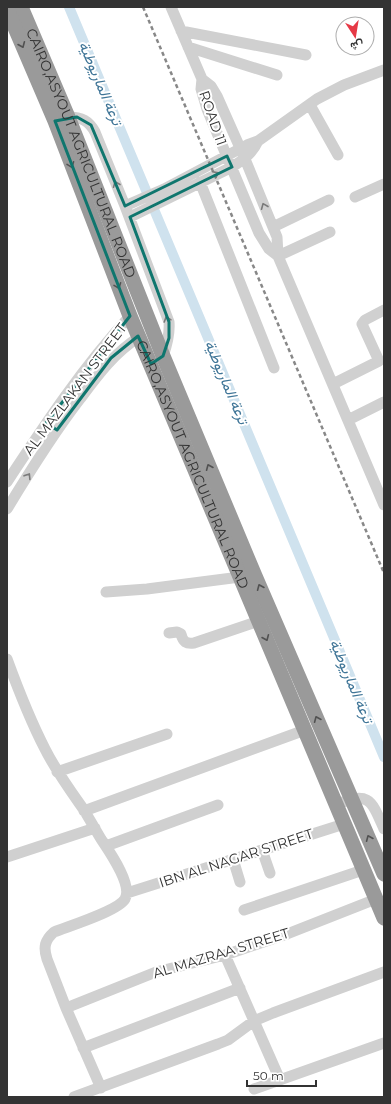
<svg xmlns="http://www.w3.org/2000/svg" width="391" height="1104" font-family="Montserrat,Vazirmatn,sans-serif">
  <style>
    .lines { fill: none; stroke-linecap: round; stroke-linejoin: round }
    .canal { stroke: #cfe2ee; stroke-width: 10 }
    .minor { stroke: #d0d0d0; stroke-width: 11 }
    .highway { stroke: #9a9a9a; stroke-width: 15 }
    .rail { stroke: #888; stroke-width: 2.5; stroke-dasharray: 4 3; stroke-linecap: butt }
    .oneway { stroke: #525252 }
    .oneway2 { stroke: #7a7a7a }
    .marked { fill: none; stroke: #0f766e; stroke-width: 3; stroke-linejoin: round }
    .labels { text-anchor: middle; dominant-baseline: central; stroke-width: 4; stroke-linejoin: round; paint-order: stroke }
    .street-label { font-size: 14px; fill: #333; stroke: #fff }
    .water-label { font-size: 15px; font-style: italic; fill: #3f7597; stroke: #fff }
  </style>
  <rect width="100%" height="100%" fill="#fff"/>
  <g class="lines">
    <path class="canal" d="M 69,7 L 384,757"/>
    <path class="minor" d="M 171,7 L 202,79 L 211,86 L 217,96 L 245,159 L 277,237 L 278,256 L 384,505
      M 181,31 L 306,55
      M 188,47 L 277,75
      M 202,79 L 201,89 L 207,109 L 259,233 L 269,249 L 278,256
      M 310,105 L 338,155
      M 68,117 C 82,117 89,121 95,132 L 125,206 L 169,322 C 170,334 167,345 163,356
      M 200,182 L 274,368
      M 355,197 L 384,184
      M 125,206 L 164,189 L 247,145 L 258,141 L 317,99 L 344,85 L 384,70
      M 130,217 L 232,167 C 243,160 252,154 258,141
      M 273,227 L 329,200
      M 278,256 L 330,232
      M 333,384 L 379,361 L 362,324 L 365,320 L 384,310
      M 348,420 L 384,402
      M 7,482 C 45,424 83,367 130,316
      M 7,509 C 30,471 53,434 80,399 C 98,375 113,354 139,337
      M 106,592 L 147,589 L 240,577
      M 169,633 L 177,632 L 181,634 C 183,642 186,644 194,643 L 259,621
      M 7,659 C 18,689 30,720 45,749 C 56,771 70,790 84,810 C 90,820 95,829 101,839 C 109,851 133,885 125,899 C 118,911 69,926 54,932 C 45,940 43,947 47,959 L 66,1008 L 101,1088
      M 57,772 L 167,734
      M 335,805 C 369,791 371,799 384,829
      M 84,811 L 305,730
      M 106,846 L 218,805
      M 262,850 L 270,873
      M 7,857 L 95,828
      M 233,859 L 240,882
      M 127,893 L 344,824
      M 244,910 L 363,870
      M 225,955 L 280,1080
      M 66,1008 L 156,972 L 225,955 L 287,934 L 376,899
      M 83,1048 L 240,988
      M 254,1089 L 384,1043
      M 74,1097 L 218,1044 L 228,1040 L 254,1021 L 273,1013 L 384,972"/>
    <g class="highway">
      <path id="s1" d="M 21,7 L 68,117 L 163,356 L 255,576 L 384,874"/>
      <path id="s2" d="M 7,9 L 55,121 L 130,316 L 384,918"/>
    </g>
    <path class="rail" d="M 143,7 L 384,573"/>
  </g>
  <defs><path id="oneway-chevron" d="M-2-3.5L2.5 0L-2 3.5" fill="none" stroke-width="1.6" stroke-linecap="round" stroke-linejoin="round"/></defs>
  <g class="oneway">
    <use href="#oneway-chevron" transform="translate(22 45) rotate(67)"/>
    <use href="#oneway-chevron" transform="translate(71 165) rotate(69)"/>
    <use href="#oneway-chevron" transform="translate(118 286) rotate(69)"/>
    <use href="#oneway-chevron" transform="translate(209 467) rotate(-113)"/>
    <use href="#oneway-chevron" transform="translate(260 587) rotate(-113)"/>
    <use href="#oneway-chevron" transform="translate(266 638) rotate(67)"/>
    <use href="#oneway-chevron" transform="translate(317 719) rotate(-113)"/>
    <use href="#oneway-chevron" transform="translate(369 838) rotate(-113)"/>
  </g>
  <g class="oneway2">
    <use href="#oneway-chevron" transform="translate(216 174) rotate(-26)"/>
    <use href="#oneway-chevron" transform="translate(116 184) rotate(-112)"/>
    <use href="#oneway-chevron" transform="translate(264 206) rotate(-112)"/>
    <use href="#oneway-chevron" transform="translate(167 319) rotate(-107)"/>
    <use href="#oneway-chevron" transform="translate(28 476) rotate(-58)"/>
  </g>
  <path class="marked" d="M 77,117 L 91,125 L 125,206 L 227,156 L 232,167 L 130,217 L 169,322 L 169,338 L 163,356 L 151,364 L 138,336 L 111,358 L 57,430 L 46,423 L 130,316 L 55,121 Z"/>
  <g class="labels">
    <g class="street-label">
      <text transform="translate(213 118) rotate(71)">ROAD 11</text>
      <text stroke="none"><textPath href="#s1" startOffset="158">CAIRO,ASYOUT AGRICULTURAL ROAD</textPath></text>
      <text transform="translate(75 389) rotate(-53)">AL MAZLAKAN STREET</text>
      <text stroke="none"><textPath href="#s2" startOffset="492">CAIRO,ASYOUT AGRICULTURAL ROAD</textPath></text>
      <text transform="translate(236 858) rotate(-18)">IBN AL NAGAR STREET</text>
      <text transform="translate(221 953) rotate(-17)">AL MAZRAA STREET</text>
    </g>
    <g class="water-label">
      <text transform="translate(101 83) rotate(67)">ترعة الماريوطية</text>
      <text transform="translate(227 382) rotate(67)">ترعة الماريوطية</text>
      <text transform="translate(352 681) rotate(67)">ترعة الماريوطية</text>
    </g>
  </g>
  <rect width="391" height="1104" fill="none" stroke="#333333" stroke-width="16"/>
  <g transform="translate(355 36) rotate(168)"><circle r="19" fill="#ffffff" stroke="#adadad"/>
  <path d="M0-3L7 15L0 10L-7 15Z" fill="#e63946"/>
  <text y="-6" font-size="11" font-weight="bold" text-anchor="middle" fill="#333333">ش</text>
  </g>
  <path d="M247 1080v6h69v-6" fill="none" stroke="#333333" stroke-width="2"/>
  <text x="253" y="1080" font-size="12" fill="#333333" stroke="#ffffff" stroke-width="3" paint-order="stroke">50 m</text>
</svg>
